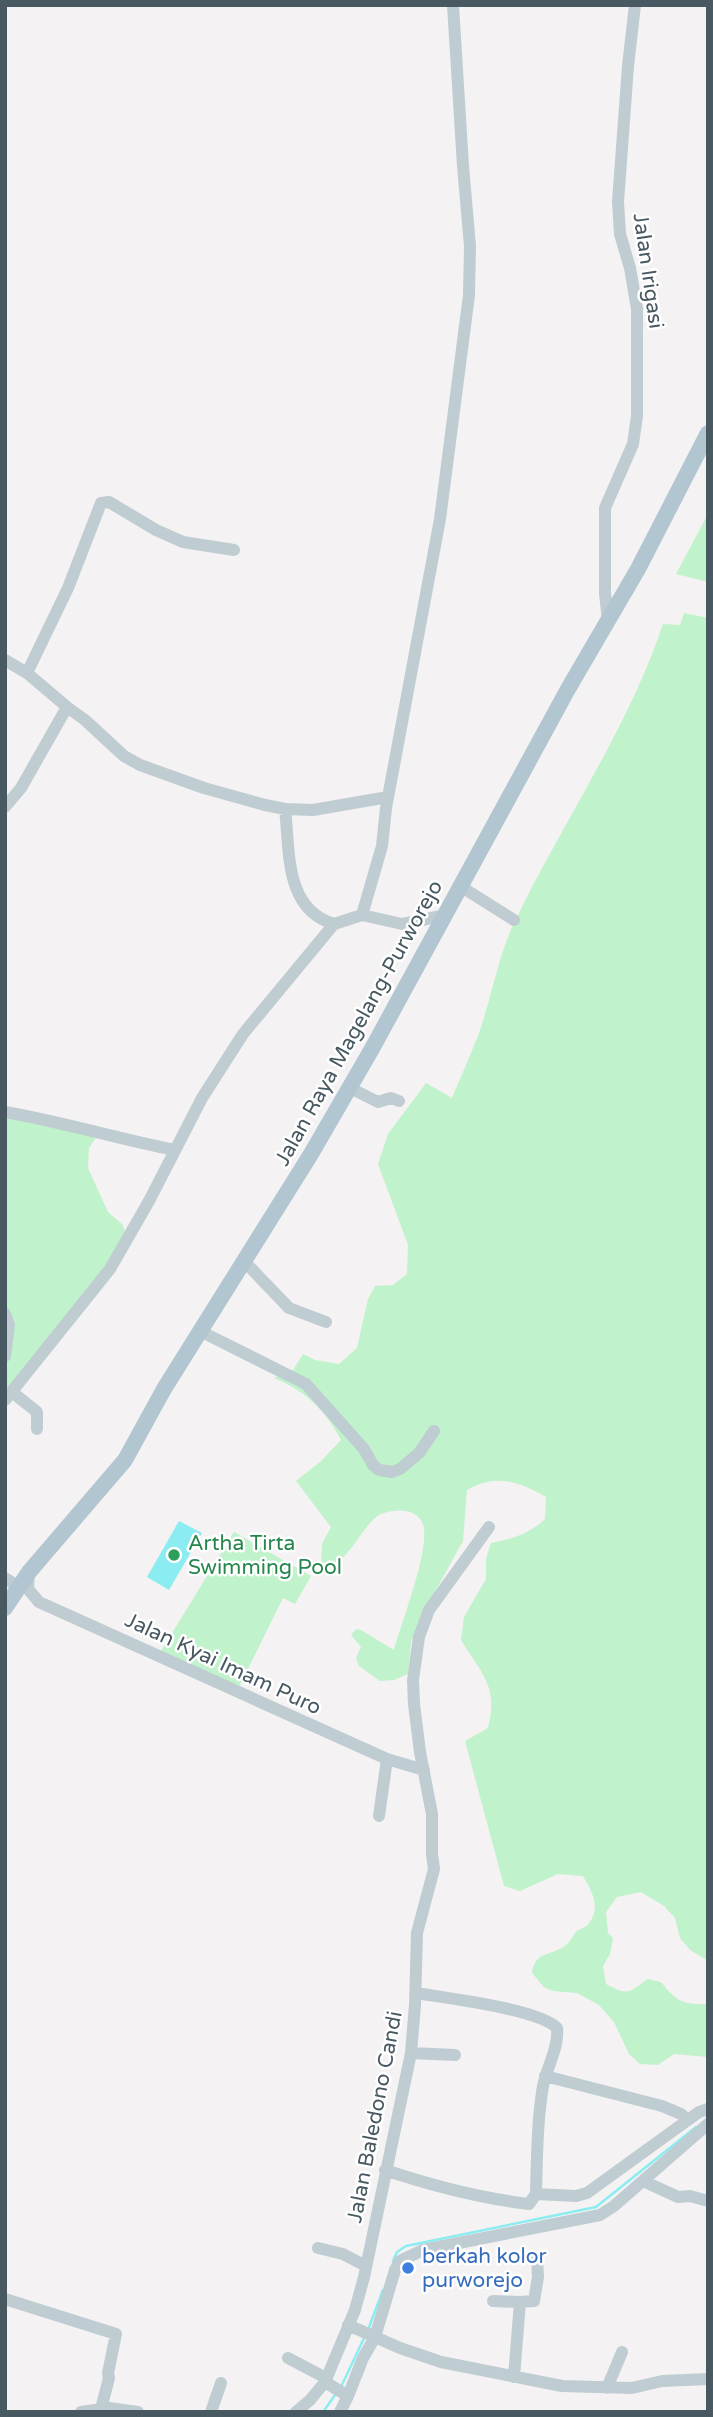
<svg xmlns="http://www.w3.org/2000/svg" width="713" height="2417" font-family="'Varela Round',sans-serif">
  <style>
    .green { fill: #c0f2cb }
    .water { fill: #8becf1 }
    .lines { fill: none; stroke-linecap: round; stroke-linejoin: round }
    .stream { stroke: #8becf1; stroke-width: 2.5 }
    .minor { stroke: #bfccd2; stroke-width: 12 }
    .major { stroke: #b1c6d1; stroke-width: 16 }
    .leisure-dot { fill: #2e9e5b; stroke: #fff; stroke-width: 2.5 }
    .shop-dot { fill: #3f7fe0; stroke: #fff; stroke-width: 2.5 }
    .labels { text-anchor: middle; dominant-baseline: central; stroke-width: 5; stroke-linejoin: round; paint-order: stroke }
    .street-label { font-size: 21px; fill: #485961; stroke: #fff }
    .leisure-label { font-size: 21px; fill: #27864d; stroke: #fff; text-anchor: start }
    .shop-label { font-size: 21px; fill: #366cbe; stroke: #fff; text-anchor: start }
  </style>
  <rect width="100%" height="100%" fill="#f4f2f2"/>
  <path class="green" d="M 708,514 L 708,582 L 676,574 Z
    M 684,613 L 708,618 L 708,1961 L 690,1950 L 680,1938 L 675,1918 L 664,1906 L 641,1892 L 617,1897 L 606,1912 L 608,1933 L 613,1938 L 610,1954 L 603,1966 L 606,1984 C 628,1996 628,1993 648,1979 L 661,1982 C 676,2001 683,2005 708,2004 L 708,2057 L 674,2054 L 658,2065 L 640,2064 L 629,2054 L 614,2022 L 599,2005 L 577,1993 L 553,1991 L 544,1987 L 532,1973 C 535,1949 553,1957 567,1944 C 571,1941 573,1935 577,1931 C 582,1928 587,1927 590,1922 C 601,1906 591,1890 583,1876 L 558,1874 L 520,1891 L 504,1886 L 465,1741 L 488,1728 C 499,1686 481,1673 461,1640 L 464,1617 L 486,1579 L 486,1559 L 491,1543 C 512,1539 529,1534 545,1519 L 546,1497 C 519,1482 496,1473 467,1490 L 463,1541 L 422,1615 L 411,1642 L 408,1674 L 394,1680 L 380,1681 L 359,1666 L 356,1658 L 361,1647 L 351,1635 L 356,1629 L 361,1630 L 394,1650 C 401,1623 431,1548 423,1524 C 416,1507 394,1509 381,1514 C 364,1522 352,1557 329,1568 L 321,1564 L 322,1544 L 331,1527 L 296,1481 L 321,1461 L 341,1440 C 325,1410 306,1391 274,1378 L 293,1370 L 303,1354 L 315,1360 L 339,1364 L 357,1348 L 368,1299 L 375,1286 L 393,1285 L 407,1274 L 408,1245 L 378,1164 L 388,1134 L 426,1083 L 452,1098 C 462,1073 474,1049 482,1024 C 493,990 499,955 514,923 C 562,823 628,729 663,624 L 680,625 Z
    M 5,1116 L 97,1136 L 89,1148 L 88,1168 L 108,1212 L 123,1225 L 126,1236 L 106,1269 L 5,1396 Z
    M 234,1532 L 311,1576 L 295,1604 L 283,1598 L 238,1689 L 161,1651 Z"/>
  <path class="water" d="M 179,1521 L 202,1533 L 169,1590 L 147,1577 Z"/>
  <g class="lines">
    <path class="stream" d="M 393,2261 L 397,2252 L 406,2246 L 596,2207 L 696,2127
      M 368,2330 L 383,2290
      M 341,2387 L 365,2336
      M 323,2412 L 335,2395"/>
    <path class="minor" d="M 608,621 L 605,593 L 605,508 L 633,444 L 637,416 L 637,309 L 630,268 L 620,234 L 618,202 L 628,66 L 635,5
      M 5,660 L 27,673 L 67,707 L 85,720 L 124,756 L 140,765 L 204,788 L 265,805 L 285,809 L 313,810 L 388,797
      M 27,673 L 68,588 L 101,503 L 109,502 L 156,530 L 183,542 L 234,550
      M 5,807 L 21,788 L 67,707
      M 285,809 C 290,851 284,909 334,924
      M 460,886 L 514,920
      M 362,915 L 402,924 L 446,915
      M 350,1088 L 378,1102 L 391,1098 L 399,1101
      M 5,1112 C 63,1122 118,1139 175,1150
      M 243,1260 L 289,1308 L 326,1322
      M 5,1314 L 9,1325 L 5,1356
      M 200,1331 L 306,1384 L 364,1449 L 373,1465 L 379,1470 L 392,1472 L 400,1469 L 419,1453 L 434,1431
      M 12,1392 L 37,1412 L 37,1429
      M 5,1400 L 110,1269 L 149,1201 L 202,1098 L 243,1034 L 334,924 L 362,915 L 382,846 L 386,808 L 440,519 L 469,295 L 470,246 L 463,166 L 453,5
      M 29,1572 L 28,1589 L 39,1602 L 327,1732 L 387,1759 L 424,1770
      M 5,1578 L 19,1587
      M 379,1816 L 387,1759
      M 411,2053 L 455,2055
      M 545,2076 L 662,2106 L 681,2114 L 688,2120
      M 385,2170 C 433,2186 479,2198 529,2204 L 536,2194 C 537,2158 537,2122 543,2086 C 547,2067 559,2047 557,2028 C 538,2009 446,1998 416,1993
      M 643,2181 L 678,2197 L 690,2196 L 708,2201
      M 536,2194 L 576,2196 L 587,2193 L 699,2112 L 708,2109
      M 318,2248 L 343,2254 L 362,2264 L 367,2262
      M 5,2299 L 116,2334 L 108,2373 L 109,2378 L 101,2409
      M 493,2301 L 520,2302
      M 348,2325 L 400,2348 L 441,2362 L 562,2386 L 632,2388 L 662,2381 L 708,2379
      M 288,2358 L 326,2378
      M 514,2377 L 520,2302 L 534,2301 L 538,2277 L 537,2258
      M 325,2382 L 348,2396
      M 607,2388 L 622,2352
      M 81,2412 L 109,2408 L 138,2412
      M 211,2412 L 221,2383
      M 296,2412 L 310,2400 L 325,2382 L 355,2310 L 364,2277 L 411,2053 L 415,2005 L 417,1933 L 434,1869 L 432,1854 L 432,1814 L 420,1752 L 414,1704 L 413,1680 L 419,1637 L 429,1610 L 489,1527
      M 340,2412 L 348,2396 L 363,2358 L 375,2337 L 395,2270 L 400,2261 L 423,2250 L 600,2215 L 614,2206 L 708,2124"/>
    <path class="major" d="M 5,1608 L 29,1572 L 125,1460 L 164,1389 L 311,1154 L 373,1047 L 568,689 L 638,569 L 708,433"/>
  </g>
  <circle class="leisure-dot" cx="174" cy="1555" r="7"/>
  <circle class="shop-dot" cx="408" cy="2268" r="7"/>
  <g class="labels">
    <g class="street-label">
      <text transform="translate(648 271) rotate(82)">Jalan Irigasi</text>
      <text transform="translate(359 1023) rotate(-61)">Jalan Raya Magelang-Purworejo</text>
      <text transform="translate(223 1664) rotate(25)">Jalan Kyai Imam Puro</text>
      <text transform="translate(375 2117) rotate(-79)">Jalan Baledono Candi</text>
    </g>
    <g class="leisure-label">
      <text x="188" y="1543">Artha Tirta<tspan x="188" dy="24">Swimming Pool</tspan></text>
    </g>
    <g class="shop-label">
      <text x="422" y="2256">berkah kolor<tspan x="422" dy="24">purworejo</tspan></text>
    </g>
  </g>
  <rect width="713" height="2417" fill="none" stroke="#485961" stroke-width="14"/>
</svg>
